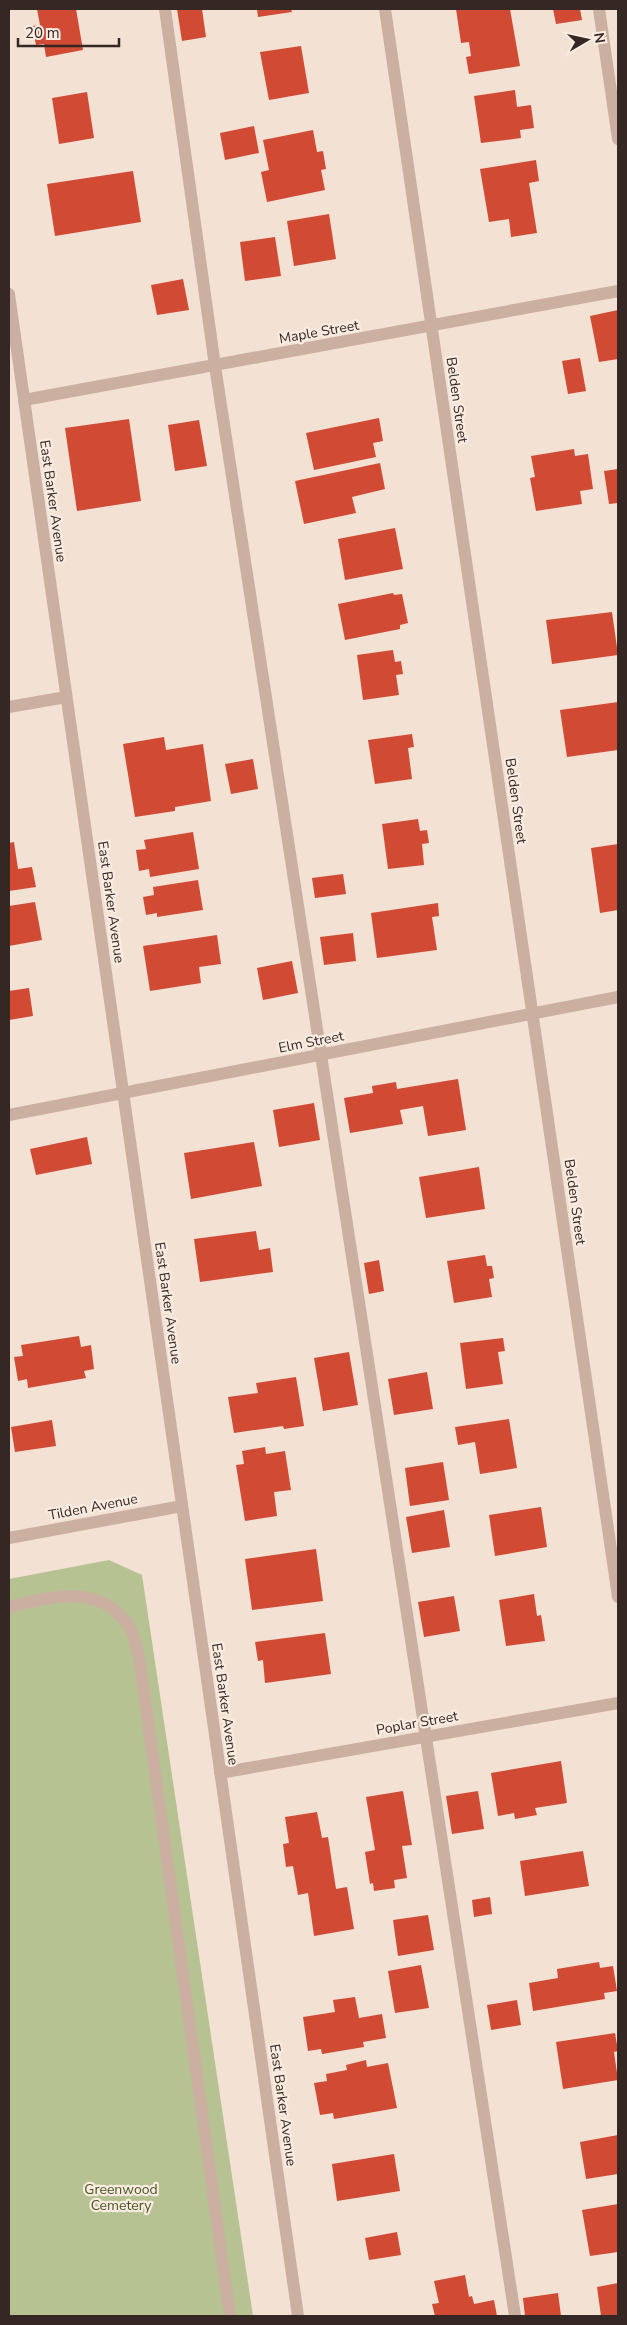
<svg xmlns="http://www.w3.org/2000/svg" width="627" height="2325" font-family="'Nunito Sans',sans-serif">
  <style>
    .green { fill: #b7c293 }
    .building { fill: #d14a33 }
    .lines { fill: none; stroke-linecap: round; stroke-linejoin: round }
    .service { stroke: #cbafa0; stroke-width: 12 }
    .pedestrian { stroke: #cbafa0; stroke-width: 12 }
    .minor { stroke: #cbafa0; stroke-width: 12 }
    .tertiary { stroke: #cbafa0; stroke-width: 12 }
    .labels { text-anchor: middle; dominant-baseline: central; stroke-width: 4.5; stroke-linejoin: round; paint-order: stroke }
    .street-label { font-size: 14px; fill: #342724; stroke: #faece0 }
    .park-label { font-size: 14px; fill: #485425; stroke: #faece0 }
  </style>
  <rect width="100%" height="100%" fill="#f3e1d4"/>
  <path class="green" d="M 109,1560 L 142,1575 L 253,2316 L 9,2316 L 9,1579 Z"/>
  <path class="building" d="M 37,9 L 76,9 L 83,50 L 46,57 L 44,44 L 36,45 L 32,26 L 40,25 Z
    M 177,9 L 202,9 L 206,37 L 182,41 Z
    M 257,9 L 291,9 L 292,12 L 258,17 Z
    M 456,9 L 510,9 L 520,66 L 469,74 L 466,57 L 471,56 L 469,42 L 461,43 Z
    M 553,9 L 580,9 L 582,20 L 556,24 Z
    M 301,46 L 309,93 L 269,100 L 260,52 Z
    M 515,90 L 517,107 L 531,105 L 534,128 L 520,130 L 521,138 L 481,143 L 474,96 Z
    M 87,92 L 94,138 L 59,144 L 52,98 Z
    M 254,126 L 259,153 L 225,160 L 220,133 Z
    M 313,130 L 317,152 L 323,151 L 326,169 L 321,170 L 325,190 L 267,202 L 261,172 L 269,170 L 263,140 Z
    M 536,160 L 539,181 L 529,183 L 537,233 L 511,237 L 509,219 L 489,222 L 480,169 Z
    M 133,171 L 141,222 L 55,236 L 47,184 Z
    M 329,214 L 336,259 L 294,266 L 287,221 Z
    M 275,237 L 281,276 L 245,281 L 240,242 Z
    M 183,279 L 189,310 L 157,315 L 151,285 Z
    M 618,310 L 618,359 L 599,362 L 590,316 Z
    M 580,358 L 586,391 L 568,394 L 562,361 Z
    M 379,418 L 383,441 L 373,443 L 376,457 L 314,470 L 306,433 Z
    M 129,419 L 141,501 L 77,511 L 65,428 Z
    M 199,420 L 207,466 L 175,471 L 168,425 Z
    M 574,449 L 575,456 L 588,454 L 593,489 L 580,491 L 582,504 L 536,511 L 530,478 L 535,477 L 531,456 Z
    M 380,463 L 385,489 L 352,497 L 356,513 L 304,524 L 295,481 Z
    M 618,469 L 618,503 L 609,504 L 604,471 Z
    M 395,528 L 403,569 L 345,580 L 338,539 Z
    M 393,593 L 394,595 L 402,594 L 408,623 L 400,625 L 400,629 L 345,640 L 338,604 Z
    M 612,612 L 618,655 L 552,664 L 546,620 Z
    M 393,650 L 395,662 L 401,661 L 403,674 L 396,675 L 399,695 L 363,700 L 357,655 Z
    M 618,702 L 618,750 L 567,757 L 560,710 Z
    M 412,734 L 414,747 L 408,748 L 412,779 L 375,784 L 368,740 Z
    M 164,737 L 166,750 L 203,744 L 211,801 L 175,807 L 175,811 L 135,817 L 123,744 Z
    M 253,759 L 258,789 L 231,794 L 225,764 Z
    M 418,819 L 420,831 L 427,830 L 429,843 L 422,844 L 424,865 L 388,869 L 382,824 Z
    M 193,832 L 199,869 L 150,877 L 149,869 L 139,871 L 136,850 L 146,849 L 144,840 Z
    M 14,842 L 18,869 L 32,867 L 36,887 L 9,891 L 9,843 Z
    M 618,844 L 618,910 L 600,913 L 591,848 Z
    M 343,874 L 346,894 L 315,898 L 312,878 Z
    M 198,880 L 203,910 L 157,917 L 157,913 L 146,915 L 143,897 L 154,895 L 153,887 Z
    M 35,902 L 42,940 L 9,946 L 9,906 Z
    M 438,903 L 439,916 L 432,917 L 437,950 L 377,958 L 371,913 Z
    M 353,933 L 356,961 L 324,965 L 320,937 Z
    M 217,935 L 221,964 L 199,967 L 201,983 L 150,991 L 143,946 Z
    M 292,961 L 298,993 L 263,1000 L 257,968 Z
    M 29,988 L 33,1016 L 9,1020 L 9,991 Z
    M 458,1079 L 466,1130 L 428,1136 L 423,1106 L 400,1110 L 403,1124 L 350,1133 L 344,1098 L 373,1093 L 372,1086 L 396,1082 L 397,1089 Z
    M 314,1103 L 320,1140 L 279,1147 L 273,1110 Z
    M 87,1137 L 92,1164 L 36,1175 L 30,1149 Z
    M 254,1142 L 262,1186 L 191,1199 L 184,1153 Z
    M 479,1167 L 485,1209 L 426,1218 L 419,1177 Z
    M 256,1231 L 259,1250 L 270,1248 L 273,1272 L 200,1282 L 194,1239 Z
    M 485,1255 L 487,1266 L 492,1266 L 494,1278 L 489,1279 L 492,1297 L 454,1303 L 447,1261 Z
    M 379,1260 L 384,1291 L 369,1294 L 364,1263 Z
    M 79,1336 L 81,1347 L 91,1345 L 94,1369 L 84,1371 L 86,1378 L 28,1388 L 27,1379 L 18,1381 L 14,1357 L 23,1356 L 21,1345 Z
    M 503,1338 L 505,1351 L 498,1352 L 503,1384 L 466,1389 L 460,1343 Z
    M 349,1352 L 358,1405 L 323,1411 L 314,1358 Z
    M 427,1372 L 433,1409 L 394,1415 L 388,1379 Z
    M 296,1377 L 304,1426 L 284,1429 L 283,1426 L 234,1433 L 228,1397 L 258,1393 L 256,1383 Z
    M 509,1419 L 517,1468 L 480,1474 L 475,1442 L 458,1445 L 455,1427 Z
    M 52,1420 L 56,1446 L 15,1452 L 11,1427 Z
    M 265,1447 L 266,1454 L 285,1451 L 291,1490 L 274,1492 L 277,1516 L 245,1521 L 236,1465 L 244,1464 L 242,1451 Z
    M 443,1462 L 449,1500 L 410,1506 L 405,1468 Z
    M 541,1507 L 547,1547 L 495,1556 L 489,1515 Z
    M 444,1510 L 450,1547 L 412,1553 L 406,1517 Z
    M 316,1549 L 323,1601 L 252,1610 L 245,1559 Z
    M 534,1594 L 537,1616 L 541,1615 L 545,1641 L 506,1646 L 499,1600 Z
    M 454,1596 L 460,1631 L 424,1637 L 418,1602 Z
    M 325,1633 L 331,1674 L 265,1683 L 263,1660 L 258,1661 L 255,1642 Z
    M 561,1761 L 567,1803 L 535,1808 L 537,1815 L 515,1819 L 514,1813 L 498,1816 L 491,1773 Z
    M 403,1791 L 412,1845 L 402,1846 L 407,1878 L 394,1880 L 395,1888 L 374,1891 L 373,1883 L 370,1884 L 365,1852 L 375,1850 L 366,1797 Z
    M 478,1791 L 484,1829 L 452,1834 L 446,1796 Z
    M 317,1812 L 322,1838 L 328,1837 L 336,1889 L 347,1887 L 354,1929 L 314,1936 L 308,1893 L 298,1895 L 293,1866 L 286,1867 L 283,1844 L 289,1843 L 285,1817 Z
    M 583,1851 L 589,1886 L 525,1896 L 520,1861 Z
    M 490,1897 L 492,1914 L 474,1917 L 472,1900 Z
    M 428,1915 L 434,1950 L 398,1956 L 393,1920 Z
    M 599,1962 L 600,1968 L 613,1966 L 617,1991 L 604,1993 L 605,1999 L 533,2011 L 529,1983 L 558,1978 L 557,1969 Z
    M 421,1965 L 429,2008 L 395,2013 L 388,1971 Z
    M 355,1997 L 359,2018 L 382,2014 L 386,2038 L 363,2042 L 364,2047 L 322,2054 L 321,2049 L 308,2051 L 303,2017 L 335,2012 L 333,2000 Z
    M 517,2000 L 521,2025 L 491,2030 L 487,2005 Z
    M 615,2033 L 618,2051 L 614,2052 L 618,2080 L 563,2089 L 556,2042 Z
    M 366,2060 L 367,2067 L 388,2063 L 397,2108 L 334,2119 L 333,2113 L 320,2115 L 314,2083 L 327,2081 L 326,2074 L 347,2070 L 346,2065 Z
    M 618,2135 L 618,2174 L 586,2179 L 580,2142 Z
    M 394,2154 L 400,2191 L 337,2201 L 332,2164 Z
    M 618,2204 L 618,2252 L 590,2256 L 582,2210 Z
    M 397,2232 L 401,2255 L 369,2260 L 365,2238 Z
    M 465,2275 L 469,2297 L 472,2296 L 474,2304 L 494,2300 L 497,2316 L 435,2316 L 432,2304 L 439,2303 L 434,2281 Z
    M 618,2283 L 618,2316 L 601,2316 L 597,2287 Z
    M 558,2293 L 561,2316 L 525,2316 L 523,2298 Z"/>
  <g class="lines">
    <path class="service" d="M 165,9 L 215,366 L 515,2316
      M 599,9 L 618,139"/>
    <path class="pedestrian" d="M 9,1607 C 51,1597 100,1582 129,1626 C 134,1634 136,1647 139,1656 L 230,2316"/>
    <path class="minor" d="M 385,9 L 618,1597
      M 24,400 L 618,291
      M 9,707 L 66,697
      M 9,1115 L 618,997"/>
    <path class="tertiary" d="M 9,294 L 298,2316
      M 9,1538 L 182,1506
      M 220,1773 L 618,1703"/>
  </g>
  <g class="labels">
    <g class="street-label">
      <text transform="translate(319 332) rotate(-10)">Maple Street</text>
      <text transform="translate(457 400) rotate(82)">Belden Street</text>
      <text transform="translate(53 501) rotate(82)">East Barker Avenue</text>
      <text transform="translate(516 801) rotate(82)">Belden Street</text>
      <text transform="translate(111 902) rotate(82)">East Barker Avenue</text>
      <text transform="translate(311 1042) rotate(-11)">Elm Street</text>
      <text transform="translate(575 1202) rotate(82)">Belden Street</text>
      <text transform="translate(168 1303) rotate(82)">East Barker Avenue</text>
      <text transform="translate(93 1507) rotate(-11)">Tilden Avenue</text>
      <text transform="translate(225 1704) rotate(82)">East Barker Avenue</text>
      <text transform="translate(417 1723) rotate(-10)">Poplar Street</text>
      <text transform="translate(283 2105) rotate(82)">East Barker Avenue</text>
    </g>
    <g class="park-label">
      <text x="121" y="2189">Greenwood<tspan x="121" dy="16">Cemetery</tspan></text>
    </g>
  </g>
  <rect width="627" height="2325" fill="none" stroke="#342724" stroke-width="20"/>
  <g transform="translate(587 40) rotate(81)" stroke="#faece0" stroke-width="4" paint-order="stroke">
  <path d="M0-4L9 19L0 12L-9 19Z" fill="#342724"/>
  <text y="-8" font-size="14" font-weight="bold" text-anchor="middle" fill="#342724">N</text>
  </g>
  <path d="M18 38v8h101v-8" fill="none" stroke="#342724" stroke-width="2.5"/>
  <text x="25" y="38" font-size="15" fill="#342724" stroke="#faece0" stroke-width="4" paint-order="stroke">20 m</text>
</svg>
